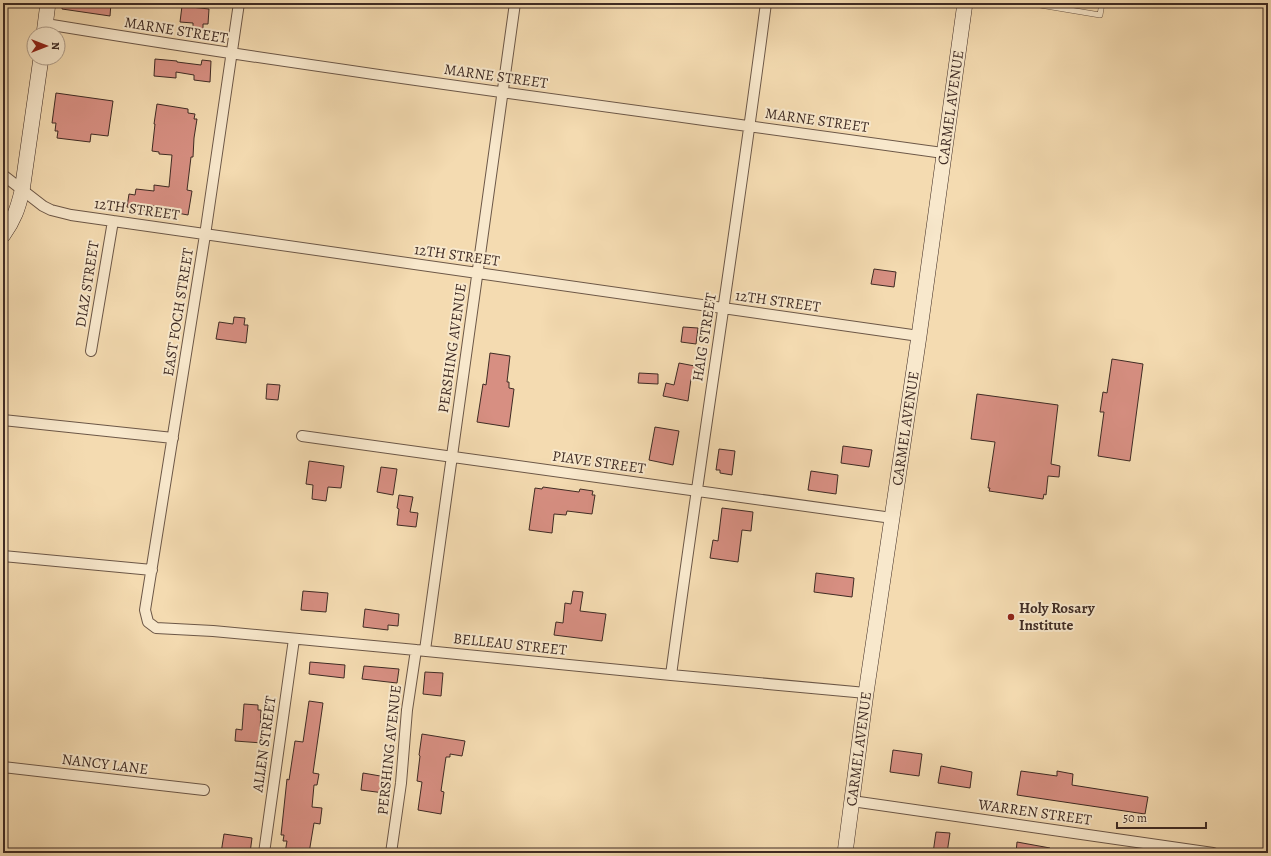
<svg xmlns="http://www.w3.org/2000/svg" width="1271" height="856" font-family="Alegreya,serif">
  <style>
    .building { fill: #d78f82; stroke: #3f2b24 }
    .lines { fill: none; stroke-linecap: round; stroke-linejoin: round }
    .lane-casing { stroke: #6c5747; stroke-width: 6 }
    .street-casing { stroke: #6c5747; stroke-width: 12 }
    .secondary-casing { stroke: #3f2b24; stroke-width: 16 }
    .lane { stroke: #f8e8cc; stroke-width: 5 }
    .street { stroke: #f8e8cc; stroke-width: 10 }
    .secondary { stroke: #f8e8cc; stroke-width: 15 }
    .poi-dot { fill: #8f2418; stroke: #f8e8cc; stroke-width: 1.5 }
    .labels { text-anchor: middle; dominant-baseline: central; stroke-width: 4; stroke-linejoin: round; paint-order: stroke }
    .street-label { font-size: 15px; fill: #3f2b24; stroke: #f8e8cc }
    .poi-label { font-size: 15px; font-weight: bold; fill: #3f2b24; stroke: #f8e8cc; text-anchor: start }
  </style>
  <rect width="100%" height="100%" fill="#f4dbb1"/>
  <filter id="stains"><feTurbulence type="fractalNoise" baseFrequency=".005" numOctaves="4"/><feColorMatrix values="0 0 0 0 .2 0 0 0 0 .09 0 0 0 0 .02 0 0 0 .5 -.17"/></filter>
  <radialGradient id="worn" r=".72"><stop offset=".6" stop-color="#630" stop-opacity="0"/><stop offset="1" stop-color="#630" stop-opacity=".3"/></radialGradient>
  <path class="building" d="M 62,3 L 111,3 L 110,16 L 62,9 Z
    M 182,6 L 209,9 L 208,24 L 203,24 L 203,30 L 193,29 L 193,23 L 180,22 Z
    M 155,59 L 177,61 L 177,62 L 201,65 L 202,60 L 211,61 L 210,82 L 194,80 L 194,75 L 176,72 L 176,78 L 154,76 Z
    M 56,93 L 113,101 L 108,136 L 91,134 L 90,142 L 57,138 L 58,131 L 55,131 L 56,123 L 52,123 Z
    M 157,104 L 188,109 L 188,113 L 195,114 L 194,119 L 197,119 L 194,138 L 193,157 L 191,157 L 187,190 L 192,191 L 188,215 L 177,213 L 177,209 L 146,205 L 145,210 L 127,207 L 129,194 L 135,195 L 136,189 L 154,191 L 154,185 L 169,187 L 172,155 L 159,154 L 159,152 L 152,151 L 155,124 L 154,124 Z
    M 874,269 L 896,272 L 894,287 L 871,284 Z
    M 234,317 L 245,318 L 244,325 L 248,325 L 246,343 L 216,339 L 219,322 L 233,324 Z
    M 683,327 L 698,328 L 696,344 L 681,342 Z
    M 490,353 L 510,356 L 507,382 L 509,382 L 509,388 L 514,389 L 509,427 L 477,422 L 483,384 L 486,385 Z
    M 1112,359 L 1143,364 L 1130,461 L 1098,456 L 1104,412 L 1100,412 L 1103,392 L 1107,393 Z
    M 679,363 L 700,367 L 697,380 L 691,379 L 688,401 L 663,396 L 666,383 L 674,385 Z
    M 639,373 L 658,374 L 658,384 L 638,383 Z
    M 267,384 L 280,385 L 278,400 L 266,399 Z
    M 977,394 L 1058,405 L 1051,464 L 1060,466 L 1059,477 L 1048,476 L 1046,495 L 1044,494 L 1043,499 L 989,491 L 990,488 L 988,488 L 995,442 L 971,439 Z
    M 655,427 L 679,431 L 673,465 L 649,460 Z
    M 843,446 L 872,450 L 869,467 L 841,463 Z
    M 719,449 L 735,451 L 732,475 L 720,473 L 720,470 L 716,470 Z
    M 309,461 L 344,466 L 341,488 L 328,487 L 326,501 L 312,499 L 313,485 L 306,484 Z
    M 381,467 L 397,469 L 393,495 L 377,492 Z
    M 811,471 L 838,475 L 836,494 L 808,490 Z
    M 543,487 L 579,492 L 580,489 L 593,491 L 592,495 L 595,495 L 592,514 L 567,511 L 566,515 L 554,514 L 552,533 L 529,530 L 535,488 L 542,489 Z
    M 399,495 L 413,497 L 410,512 L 418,513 L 416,527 L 397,525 L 399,509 L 397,508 Z
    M 722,508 L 753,512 L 751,531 L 742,530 L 738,562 L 710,558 L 713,540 L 718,541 Z
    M 816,573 L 854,578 L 852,597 L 814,592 Z
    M 303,591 L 328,593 L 326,612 L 301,610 Z
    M 573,591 L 583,592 L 580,611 L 606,614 L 602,641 L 554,635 L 556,622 L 563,623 L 565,603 L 571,604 Z
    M 365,609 L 399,614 L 398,626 L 388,625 L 388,630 L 363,627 Z
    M 310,662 L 345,665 L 344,678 L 309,674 Z
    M 364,666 L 399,669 L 397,683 L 362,679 Z
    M 425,672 L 443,673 L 441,696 L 423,694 Z
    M 309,701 L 323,703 L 313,773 L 319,774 L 317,785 L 314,785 L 312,807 L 322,808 L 320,824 L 314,823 L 309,853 L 285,853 L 287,841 L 283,841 L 284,835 L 281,835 L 287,779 L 289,780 L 295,741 L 303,742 Z
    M 244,704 L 258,705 L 258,710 L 261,710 L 260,731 L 263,732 L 262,743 L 235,741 L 236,729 L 242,730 Z
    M 422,734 L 465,741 L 462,756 L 450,754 L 450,757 L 446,757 L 441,791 L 444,792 L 441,814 L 418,810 L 422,782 L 417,781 L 420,756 L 419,755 Z
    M 893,750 L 922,754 L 919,776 L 890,772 Z
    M 941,766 L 972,772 L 970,788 L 938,783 Z
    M 1021,771 L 1057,776 L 1057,771 L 1073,774 L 1072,785 L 1148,797 L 1145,814 L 1017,795 Z
    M 363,773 L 386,777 L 384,793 L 361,790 Z
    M 936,832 L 950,833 L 947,853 L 933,853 Z
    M 224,834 L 252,838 L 250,853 L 221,853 Z
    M 1017,842 L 1050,848 L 1049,853 L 1016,853 Z"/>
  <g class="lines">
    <defs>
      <path id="lane" d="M 1028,3 L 1100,15 L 1102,3"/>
      <path id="street" d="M 239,3 L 205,235 L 145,610 L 148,622 L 156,628 L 213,631 L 416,650 L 671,675 L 866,693
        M 46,24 C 344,73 644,111 943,153
        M 3,175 L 43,206 L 51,210 L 71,215 L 919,336
        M 91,351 L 113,221
        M 3,420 L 173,438
        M 302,436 L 892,518
        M 3,556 L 152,570
        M 425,650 L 515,3
        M 671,675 C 701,451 737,227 766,3
        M 3,767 L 204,790
        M 852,801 L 1213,853
        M 264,853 L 294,639
        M 391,853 L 401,783 L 407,710 L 416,650"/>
      <g id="secondary">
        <path d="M 44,34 L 48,3"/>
        <path d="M 3,235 C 14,220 18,208 22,191 L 41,58"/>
        <path id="s1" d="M 845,853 L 866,693 L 919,336 L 965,3"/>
      </g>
    </defs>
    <use href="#lane" class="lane-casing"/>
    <use href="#street" class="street-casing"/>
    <use href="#secondary" class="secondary-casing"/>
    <use href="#lane" class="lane"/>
    <use href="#street" class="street"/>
    <use href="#secondary" class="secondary"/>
  </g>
  <circle class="poi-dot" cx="1011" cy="617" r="4"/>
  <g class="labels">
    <g class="street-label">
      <text transform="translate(176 30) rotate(9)">MARNE STREET</text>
      <text transform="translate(496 76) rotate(8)">MARNE STREET</text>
      <text stroke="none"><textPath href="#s1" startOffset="753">CARMEL AVENUE</textPath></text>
      <text transform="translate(817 120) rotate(8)">MARNE STREET</text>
      <text transform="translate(137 209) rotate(8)">12TH STREET</text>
      <text transform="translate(457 255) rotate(8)">12TH STREET</text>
      <text transform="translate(87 284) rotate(-81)">DIAZ STREET</text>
      <text transform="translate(778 301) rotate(8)">12TH STREET</text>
      <text transform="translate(178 312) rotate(-81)">EAST FOCH STREET</text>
      <text transform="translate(704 337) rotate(-81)">HAIG STREET</text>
      <text transform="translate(452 348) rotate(-82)">PERSHING AVENUE</text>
      <text stroke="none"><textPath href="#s1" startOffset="429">CARMEL AVENUE</textPath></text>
      <text transform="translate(599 462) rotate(8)">PIAVE STREET</text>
      <text transform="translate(510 644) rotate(6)">BELLEAU STREET</text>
      <text transform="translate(264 744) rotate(-82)">ALLEN STREET</text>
      <text stroke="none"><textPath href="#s1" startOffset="105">CARMEL AVENUE</textPath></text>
      <text transform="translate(389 750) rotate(-84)">PERSHING AVENUE</text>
      <text transform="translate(105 764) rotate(7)">NANCY LANE</text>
      <text transform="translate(1035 812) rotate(8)">WARREN STREET</text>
    </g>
    <g class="poi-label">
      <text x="1019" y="608">Holy Rosary<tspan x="1019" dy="17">Institute</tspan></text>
    </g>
  </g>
  <rect width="1271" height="856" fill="none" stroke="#f4dbb1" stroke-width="16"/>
  <rect x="4" y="4" width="1263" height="848" fill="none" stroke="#3f2b24" stroke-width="2"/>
  <rect x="8" y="8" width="1255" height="840" fill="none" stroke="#3f2b24"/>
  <g transform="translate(46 46) rotate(90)"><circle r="19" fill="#f8e8cc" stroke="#ae9c89"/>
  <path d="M0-3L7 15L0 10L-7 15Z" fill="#8f2418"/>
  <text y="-6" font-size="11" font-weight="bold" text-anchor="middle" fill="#3f2b24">N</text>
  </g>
  <path d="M1117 822v6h89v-6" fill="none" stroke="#3f2b24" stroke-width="2"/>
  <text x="1123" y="822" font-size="12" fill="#3f2b24" stroke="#f8e8cc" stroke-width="3" paint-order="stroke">50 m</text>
  <rect width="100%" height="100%" filter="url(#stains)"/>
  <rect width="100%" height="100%" fill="url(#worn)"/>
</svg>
